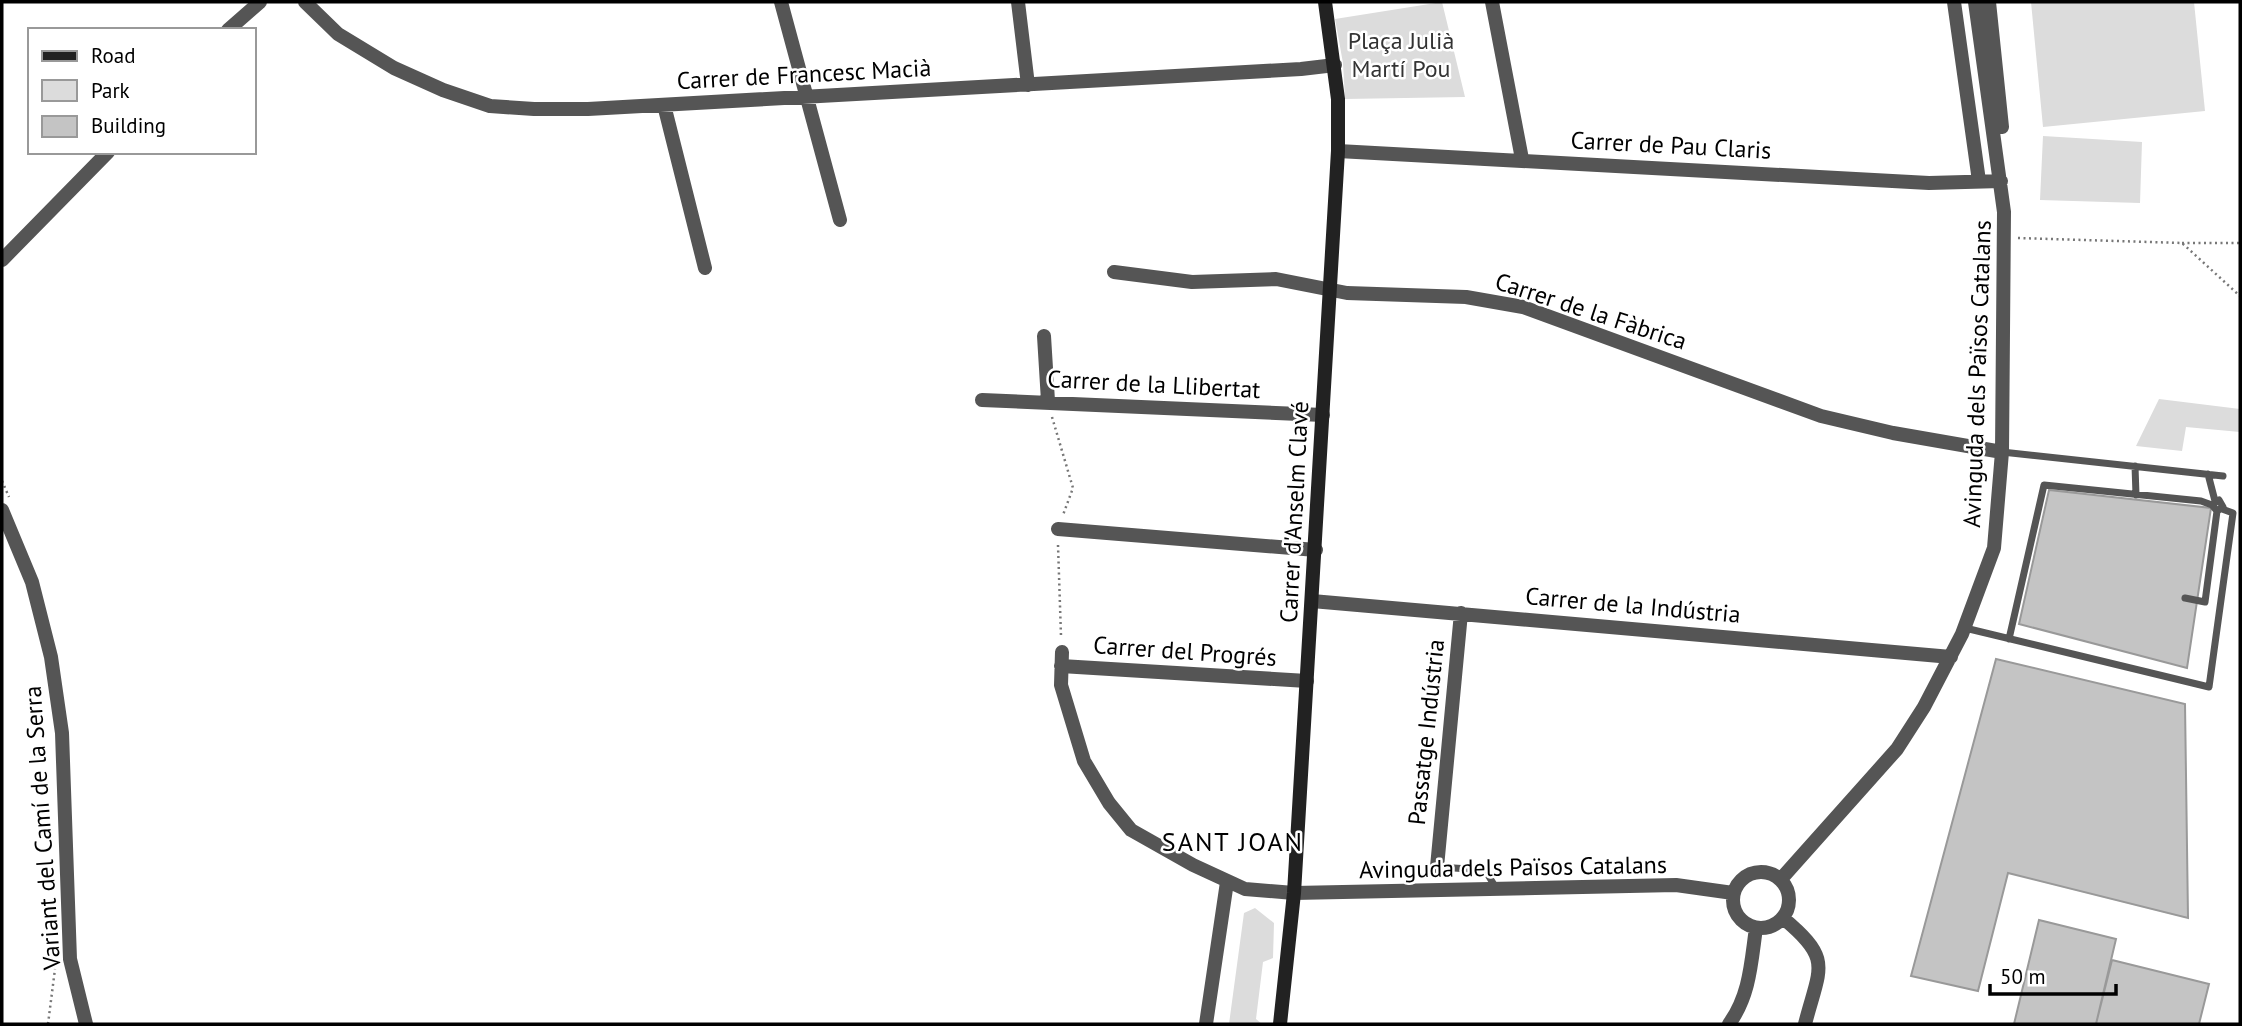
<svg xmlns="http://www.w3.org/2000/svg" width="2242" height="1026" font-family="'PT Sans',sans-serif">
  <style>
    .green { fill: #dcdcdc }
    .building { fill: #c4c4c4; stroke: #999; stroke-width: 2 }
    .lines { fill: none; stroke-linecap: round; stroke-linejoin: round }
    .path { stroke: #777; stroke-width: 2.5; stroke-dasharray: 2 3.5; stroke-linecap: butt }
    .lane { stroke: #555; stroke-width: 7 }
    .street { stroke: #555; stroke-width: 14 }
    .secondary { stroke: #222; stroke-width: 14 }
    .labels { text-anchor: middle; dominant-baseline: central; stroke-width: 5; stroke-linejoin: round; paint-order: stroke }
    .park-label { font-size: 24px; fill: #333; stroke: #fff }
    .street-label { font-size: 24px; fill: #000; stroke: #fff }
    .neighbourhood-label { font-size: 26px; letter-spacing: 2px; fill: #000; stroke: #fff }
  </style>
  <rect width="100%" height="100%" fill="#fff"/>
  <path class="green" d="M 1442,2 L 1465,97 L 1345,99 L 1343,63 L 1335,19 Z
    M 2031,2 L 2194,2 L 2205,111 L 2043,127 Z
    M 2043,136 L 2142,142 L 2140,203 L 2040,200 Z
    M 2159,399 L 2240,409 L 2240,432 L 2186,427 L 2182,451 L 2136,446 Z
    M 1255,908 L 1274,923 L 1273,958 L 1263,962 L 1256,1019 L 1262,1024 L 1229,1024 L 1244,913 Z"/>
  <path class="building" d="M 2049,490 L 2211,508 L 2187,668 L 2019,624 Z
    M 1996,659 L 2185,704 L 2188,918 L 2008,873 L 1978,991 L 1911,976 Z
    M 2039,920 L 2116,939 L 2096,1024 L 2014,1024 Z
    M 2112,960 L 2209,984 L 2199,1024 L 2096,1024 Z"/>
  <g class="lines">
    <path class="path" d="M 2018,238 L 2182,243 L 2240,296
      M 2182,243 L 2240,243
      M 1052,417 L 1073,488 L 1063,515
      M 2,481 L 9,497
      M 1058,545 L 1061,636
      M 48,1024 L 55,969"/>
    <path class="lane" d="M 2002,452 L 2223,476
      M 2135,466 L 2136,495
      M 2208,474 L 2215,501
      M 2185,598 L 2205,602 L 2217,511
      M 1965,628 L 2209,687 L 2233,513 L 2222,509
      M 2009,639 L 2044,485 L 2201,501 L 2212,505 L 2217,511 L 2223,507 L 2219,500 L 2212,505
      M 1438,867 L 1485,870 L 1496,888"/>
    <path class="street" d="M 305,2 L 338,34 L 394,68 L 443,90 L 490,106 L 534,109 L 588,109 L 1301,69 L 1335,65
      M 781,2 L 840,220
      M 1018,2 L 1028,85
      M 1492,2 L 1522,159
      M 1954,2 L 1979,181
      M 1989,2 L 2002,127
      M 228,30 L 260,2
      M 664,105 L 705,268
      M 1338,151 L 1929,183 L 2001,181
      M 2,260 L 108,152
      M 1114,272 L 1192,282 L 1276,279 L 1347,293 L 1466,297 L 1523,307 L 1821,416 L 1893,433 L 2002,452
      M 1044,336 L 1048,401
      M 982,400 L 1323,415
      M 2,510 L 32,582 L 51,657 L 62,733 L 70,959 L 86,1024
      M 1058,529 L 1316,550
      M 1312,601 L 1951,657
      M 1062,652 L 1061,685 L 1084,761 L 1109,803 L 1131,830 L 1193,865 L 1245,889 L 1294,893 L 1676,885 L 1733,893
      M 1061,666 L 1307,681
      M 1437,867 L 1461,613
      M1733 900a28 28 0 1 1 56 0a28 28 0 1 1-56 0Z
      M 1781,879 L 1897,749 L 1924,707 L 1962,634 L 1994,548 L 2002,452 L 2004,212 L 1975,2
      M 1783,918 C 1833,960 1820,966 1805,1024
      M 1206,1024 L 1227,882
      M 1729,1024 C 1750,995 1751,963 1756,928"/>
    <path class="secondary" d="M 1280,1024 L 1294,893 L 1338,151 L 1338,99 L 1325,2"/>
  </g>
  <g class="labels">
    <g class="park-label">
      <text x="1401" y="40">Plaça Julià<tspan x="1401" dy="28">Martí Pou</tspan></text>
    </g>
    <g class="street-label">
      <text transform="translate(804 74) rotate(-3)">Carrer de Francesc Macià</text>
      <text transform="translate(1671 145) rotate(3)">Carrer de Pau Claris</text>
      <text transform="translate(1591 311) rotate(18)">Carrer de la Fàbrica</text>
      <text transform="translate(1977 374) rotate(-88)">Avinguda dels Països Catalans</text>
      <text transform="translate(1154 384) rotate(3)">Carrer de la Llibertat</text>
      <text transform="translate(1294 512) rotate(-87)">Carrer d'Anselm Clavé</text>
      <text transform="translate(1633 605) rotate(5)">Carrer de la Indústria</text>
      <text transform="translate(1185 651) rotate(4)">Carrer del Progrés</text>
      <text transform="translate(1426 732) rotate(-84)">Passatge Indústria</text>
      <text transform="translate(42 828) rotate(-94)">Variant del Camí de la Serra</text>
      <text transform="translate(1513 867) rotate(-1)">Avinguda dels Països Catalans</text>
    </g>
    <g class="neighbourhood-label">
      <text x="1233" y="841">SANT JOAN</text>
    </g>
  </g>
  <rect width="2242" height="1026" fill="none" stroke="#000000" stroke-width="7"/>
  <rect x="28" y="28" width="228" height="126" fill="#ffffff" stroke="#999999" stroke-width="2"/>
  <rect x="42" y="51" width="35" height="10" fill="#222222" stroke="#999999" stroke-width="2"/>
  <text x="91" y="63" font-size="21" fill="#000000">Road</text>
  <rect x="42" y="80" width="35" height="21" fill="#dcdcdc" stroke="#999999" stroke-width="2"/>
  <text x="91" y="98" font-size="21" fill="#000000">Park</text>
  <rect x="42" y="116" width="35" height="21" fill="#c4c4c4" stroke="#999999" stroke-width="2"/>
  <text x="91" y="133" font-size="21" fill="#000000">Building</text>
  <path d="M1990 984v10h126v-10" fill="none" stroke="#000000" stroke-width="3.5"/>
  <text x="2000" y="984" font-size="21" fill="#000000" stroke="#ffffff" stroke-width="5" paint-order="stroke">50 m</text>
</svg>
